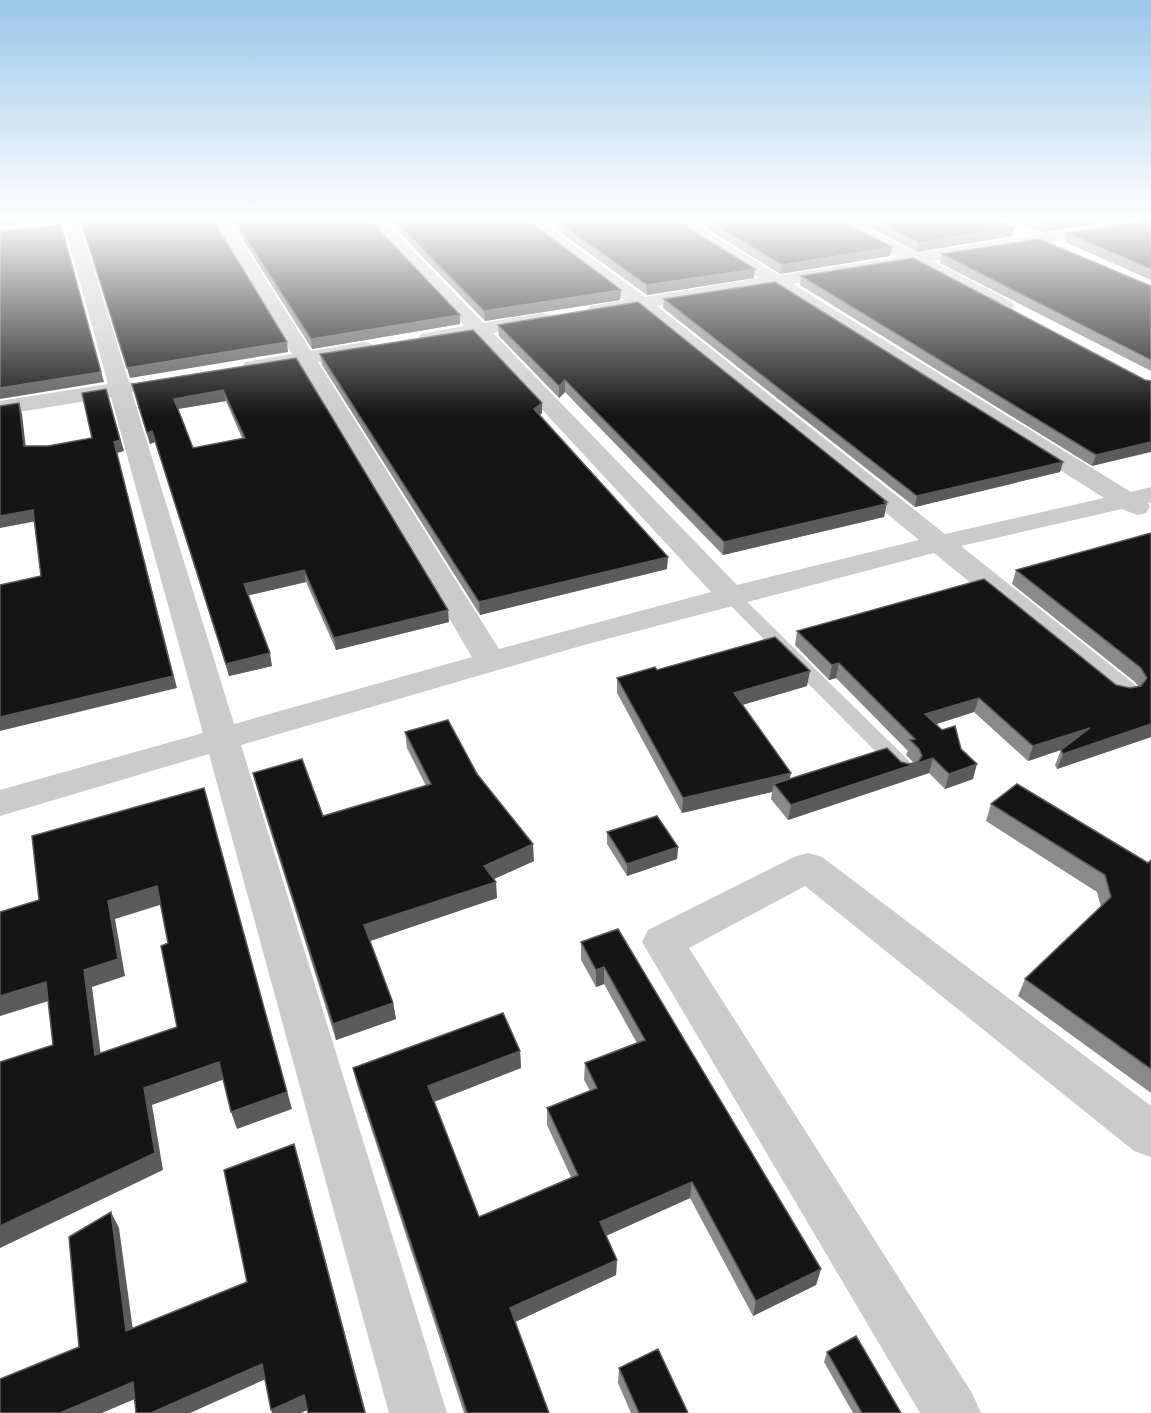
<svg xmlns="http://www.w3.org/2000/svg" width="1151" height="1413" font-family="Commissioner,sans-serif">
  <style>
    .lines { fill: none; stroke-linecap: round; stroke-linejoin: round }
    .lane { fill: #cbcbcb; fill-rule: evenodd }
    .street { fill: #cbcbcb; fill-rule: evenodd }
    .wall { fill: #8a8a8a; fill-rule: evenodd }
    .shaded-wall { fill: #5b5b5b }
    .building { fill: #151515; stroke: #5b5b5b; stroke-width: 1.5; fill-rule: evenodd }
  </style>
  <rect width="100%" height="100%" fill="#fff"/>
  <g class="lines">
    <path class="lane" d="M 731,591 L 737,592 L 910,762 L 913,767 L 910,772 L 903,774 L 896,772 L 725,600 L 722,596 L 725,592 Z"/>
    <path class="street" d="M 62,218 L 78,218 L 129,382 L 134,383 L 137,388 L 132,393 L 234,724 L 472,657 L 299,366 L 253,373 L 245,372 L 242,367 L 245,362 L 292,354 L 211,218 L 227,218 L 311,351 L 365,342 L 372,344 L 375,348 L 372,352 L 365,354 L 318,362 L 499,649 L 711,592 L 474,336 L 428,344 L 421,342 L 418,338 L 421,334 L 464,326 L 365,218 L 382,218 L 483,323 L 543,313 L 550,315 L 553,319 L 550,323 L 493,333 L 737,585 L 919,540 L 637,309 L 597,316 L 590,314 L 587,310 L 590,306 L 625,300 L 519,218 L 537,218 L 645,297 L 759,278 L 669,221 L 667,218 L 686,218 L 779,275 L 897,257 L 830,221 L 828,218 L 848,218 L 917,253 L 1151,218 L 1151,226 L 933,261 L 1012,302 L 1015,306 L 1012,310 L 1005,312 L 912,265 L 793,284 L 1131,492 L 1151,487 L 1151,503 L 1148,503 L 1150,507 L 1146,513 L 1137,515 L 1122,509 L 961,546 L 1134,684 L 1139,691 L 1134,698 L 1123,701 L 1112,698 L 934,553 L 584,645 L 241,745 L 447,1413 L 389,1413 L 209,754 L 0,816 L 0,790 L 203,733 L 111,397 L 0,415 L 0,401 L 108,384 ZM 773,287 L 1104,498 L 945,534 L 657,306 Z
      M 808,853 L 822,857 L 1151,1106 L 1151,1157 L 1134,1151 L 805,886 L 689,948 L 972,1393 L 981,1413 L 920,1413 L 642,942 L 648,930 L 794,857 Z"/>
  </g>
  <path class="wall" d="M 229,218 L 368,218 L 460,315 L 460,324 L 312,349 Z
    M 385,218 L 525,218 L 621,290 L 620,300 L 485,321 Z
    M 540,218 L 673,218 L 754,278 L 647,295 Z
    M 690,218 L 836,218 L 890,256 L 780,274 Z
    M 852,218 L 992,218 L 1014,227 L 1012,236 L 917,252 Z
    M 1009,218 L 1138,218 L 1041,232 Z
    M 1151,220 L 1151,280 L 1065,242 L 1067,233 Z
    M 942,254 L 1151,286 L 1151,371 L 940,263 Z
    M 801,276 L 1145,380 L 1092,466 L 800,285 Z
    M 664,299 L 1063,462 L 1060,472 L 915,507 L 663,308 Z
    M 498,325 L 887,502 L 884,517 L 723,555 L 565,392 L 559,398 L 499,336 Z
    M 320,354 L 542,413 L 540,415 L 667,569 L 480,615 L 322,365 Z
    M 296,358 L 449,622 L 336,650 L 306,582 L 248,595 L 272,666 L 229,676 L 155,442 L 150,444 L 135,395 ZM 226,401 L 242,438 L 193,448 L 178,409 Z
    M 1151,533 L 1151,737 L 1057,769 L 1055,765 L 1061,750 L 1028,761 L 974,712 L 936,724 L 961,749 L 973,779 L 945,789 L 929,773 L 788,820 L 771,799 L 772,792 L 682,813 L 617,693 L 617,678 L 657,670 L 807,686 L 742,705 L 790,779 L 901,762 L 909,764 L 914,763 L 906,755 L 908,751 L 836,678 L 829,680 L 795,645 L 797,631 L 1116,685 L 1130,688 L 1138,686 L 1135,682 L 1012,584 L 1016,570 Z
    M 405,732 L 477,774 L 534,861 L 494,879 L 497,898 L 370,941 L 393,1003 L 396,1019 L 336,1040 L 257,789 L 253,773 L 323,816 L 426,786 L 407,748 Z
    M 991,804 L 1148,863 L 1151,860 L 1151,1093 L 1018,996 L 1025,979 L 1101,907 L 1097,892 L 986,821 Z
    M 607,832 L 678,847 L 677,859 L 627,876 L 607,844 Z
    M 618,929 L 821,1269 L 816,1285 L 753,1316 L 690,1198 L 606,1236 L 617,1260 L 616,1275 L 515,1322 L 549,1413 L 464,1413 L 357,1085 L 353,1068 L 520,1051 L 521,1068 L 434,1102 L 479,1217 L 571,1177 L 547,1125 L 547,1108 L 590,1091 L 584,1080 L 585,1063 L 637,1043 L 604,984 L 596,987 L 581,960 L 581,942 Z
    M 827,1352 L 901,1413 L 853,1413 L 824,1362 Z
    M 619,1368 L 688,1413 L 631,1413 L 618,1383 Z"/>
  <path class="shaded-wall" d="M 0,218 L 61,218 L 60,219 L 0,226 Z
    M 1083,218 L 1138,218 L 1041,232 L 1043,223 Z
    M 1014,227 L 1012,236 L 917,252 L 919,243 Z
    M 63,233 L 104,382 L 0,399 L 0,388 Z
    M 892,247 L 890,256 L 780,274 L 782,265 Z
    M 755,269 L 754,278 L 647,295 L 647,285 Z
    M 621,290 L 620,300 L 485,321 L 484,311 Z
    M 460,315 L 460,324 L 312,349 L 311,339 Z
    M 287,342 L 288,352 L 130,378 L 127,368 Z
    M 565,380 L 565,392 L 559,398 L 559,386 Z
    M 106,389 L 124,451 L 117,453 L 177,688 L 0,731 L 0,717 L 114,442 Z
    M 223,390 L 226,401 L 177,409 L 174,399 Z
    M 19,403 L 22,414 L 27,457 L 24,446 Z
    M 542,403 L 542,413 L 534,420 L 534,409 Z
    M 152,431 L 155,442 L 150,444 L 147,433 Z
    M 1151,442 L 1151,452 L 1092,466 L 1096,455 Z
    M 1063,462 L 1060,472 L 915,507 L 917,496 Z
    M 887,502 L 884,517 L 723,555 L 724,542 Z
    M 33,510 L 37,521 L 0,528 L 0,516 Z
    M 668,557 L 667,569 L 480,615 L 479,602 Z
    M 304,570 L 306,582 L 246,596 L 244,584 Z
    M 448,610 L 449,622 L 336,650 L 334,638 Z
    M 270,653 L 272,666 L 229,676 L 226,664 Z
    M 839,663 L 836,678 L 829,680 L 832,665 Z
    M 810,671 L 807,686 L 732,708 L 734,693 Z
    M 979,698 L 974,712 L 921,729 L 925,714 Z
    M 1151,724 L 1151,737 L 1057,769 L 1063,754 Z
    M 1090,728 L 1084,742 L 1028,761 L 1033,746 Z
    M 933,758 L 929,773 L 788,820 L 791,805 Z
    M 977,764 L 973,779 L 945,789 L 949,774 Z
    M 791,773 L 788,788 L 774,784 L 772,792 L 682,813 L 683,798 Z
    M 209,806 L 292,1109 L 237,1129 L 231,1112 Z
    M 533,844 L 534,861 L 485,883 L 484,866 Z
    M 678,847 L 677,859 L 627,876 L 627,864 Z
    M 496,882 L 497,898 L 367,942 L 364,925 Z
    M 157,886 L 163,904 L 115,919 L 125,976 L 92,987 L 103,1072 L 95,1055 L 84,970 L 108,901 Z
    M 604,967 L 604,984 L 596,987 L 596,970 Z
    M 46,982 L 55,999 L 0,1016 L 0,996 Z
    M 393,1003 L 396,1019 L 336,1040 L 333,1024 Z
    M 520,1051 L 521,1068 L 431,1103 L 428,1086 Z
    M 219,1062 L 225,1079 L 152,1105 L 163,1170 L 0,1248 L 0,1226 L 144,1088 Z
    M 294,1144 L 299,1160 L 366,1413 L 365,1413 Z
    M 692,1182 L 690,1198 L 599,1239 L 600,1222 Z
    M 111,1212 L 119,1228 L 135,1345 L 126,1331 Z
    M 617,1260 L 616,1275 L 511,1324 L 510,1308 Z
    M 821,1269 L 816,1285 L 753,1316 L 756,1301 Z
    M 262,1364 L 268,1378 L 190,1413 L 151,1413 Z
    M 133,1382 L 142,1396 L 102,1413 L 60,1413 Z
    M 304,1395 L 310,1409 L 301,1413 L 272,1413 L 271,1410 Z"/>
  <path class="building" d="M 80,218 L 212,218 L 287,342 L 127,368 Z
    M 233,218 L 368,218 L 460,315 L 311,339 Z
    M 392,218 L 525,218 L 621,290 L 484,311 Z
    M 552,218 L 673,218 L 755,269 L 647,285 Z
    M 704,218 L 836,218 L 892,247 L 782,265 Z
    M 870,218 L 992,218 L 1014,227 L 919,243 Z
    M 1030,218 L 1083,218 L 1043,223 Z
    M 1151,220 L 1151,269 L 1067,233 Z
    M 61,225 L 101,372 L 0,388 L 0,231 Z
    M 1039,239 L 1151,286 L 1151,360 L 942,254 Z
    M 913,258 L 1145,380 L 1151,381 L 1151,442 L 1096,455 L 801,276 Z
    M 775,282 L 1063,462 L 917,496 L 664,299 Z
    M 638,302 L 887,502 L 884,502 L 886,504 L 724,542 L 565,380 L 559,386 L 498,325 Z
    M 473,330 L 542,403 L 534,409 L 668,557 L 479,602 L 320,354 Z
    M 296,358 L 448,610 L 334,638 L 304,570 L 244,584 L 270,653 L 226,664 L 152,431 L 147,433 L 132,384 ZM 223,390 L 245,438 L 193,448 L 174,399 Z
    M 106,389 L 120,440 L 114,442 L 173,676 L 0,717 L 0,585 L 41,576 L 33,510 L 0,516 L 0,406 L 19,403 L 24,446 L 48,446 L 92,438 L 82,393 Z
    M 1151,533 L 1151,724 L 1063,754 L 1061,750 L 1090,728 L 1033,746 L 979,698 L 925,714 L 942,730 L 955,726 L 961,749 L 977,764 L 949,774 L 933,758 L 791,805 L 774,784 L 887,748 L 901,762 L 909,764 L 918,762 L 922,756 L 919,749 L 910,740 L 915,739 L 839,663 L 832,665 L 797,631 L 984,579 L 1116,685 L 1130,688 L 1141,686 L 1147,678 L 1141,668 L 1016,570 Z
    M 775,637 L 810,671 L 734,693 L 791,773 L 683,798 L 617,678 L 655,667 L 657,670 Z
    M 448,720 L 477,774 L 533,844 L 484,866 L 496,882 L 364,925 L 393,1003 L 333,1024 L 253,773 L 302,759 L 323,816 L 431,784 L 405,732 Z
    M 1017,784 L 1148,863 L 1151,860 L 1151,1069 L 1025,979 L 1111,897 L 1105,875 L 991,804 Z
    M 204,788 L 287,1092 L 231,1112 L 219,1062 L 144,1088 L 155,1153 L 0,1226 L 0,1062 L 53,1045 L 46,982 L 0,996 L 0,912 L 39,900 L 32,836 ZM 157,886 L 168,943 L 161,946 L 177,1027 L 95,1055 L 84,970 L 118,959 L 108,901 Z
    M 657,816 L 678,847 L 627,864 L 607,832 Z
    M 618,929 L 821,1269 L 756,1301 L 692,1182 L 600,1222 L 617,1260 L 510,1308 L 549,1413 L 467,1413 L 353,1068 L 503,1013 L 520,1051 L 428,1086 L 479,1217 L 578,1175 L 547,1108 L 597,1088 L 585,1063 L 645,1040 L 604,967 L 596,970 L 581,942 Z
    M 294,1144 L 365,1413 L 308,1413 L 304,1395 L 271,1410 L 262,1364 L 151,1413 L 136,1413 L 133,1382 L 60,1413 L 0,1413 L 0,1379 L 79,1347 L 69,1237 L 111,1212 L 126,1331 L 247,1282 L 224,1170 Z
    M 856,1336 L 901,1413 L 862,1413 L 827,1352 Z
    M 658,1349 L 688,1413 L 639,1413 L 619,1368 Z"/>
  <linearGradient id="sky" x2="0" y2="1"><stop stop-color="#9bc7e9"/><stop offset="0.53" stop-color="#fff"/><stop offset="1" stop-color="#fff" stop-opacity="0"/></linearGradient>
  <rect width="1151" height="415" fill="url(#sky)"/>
</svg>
